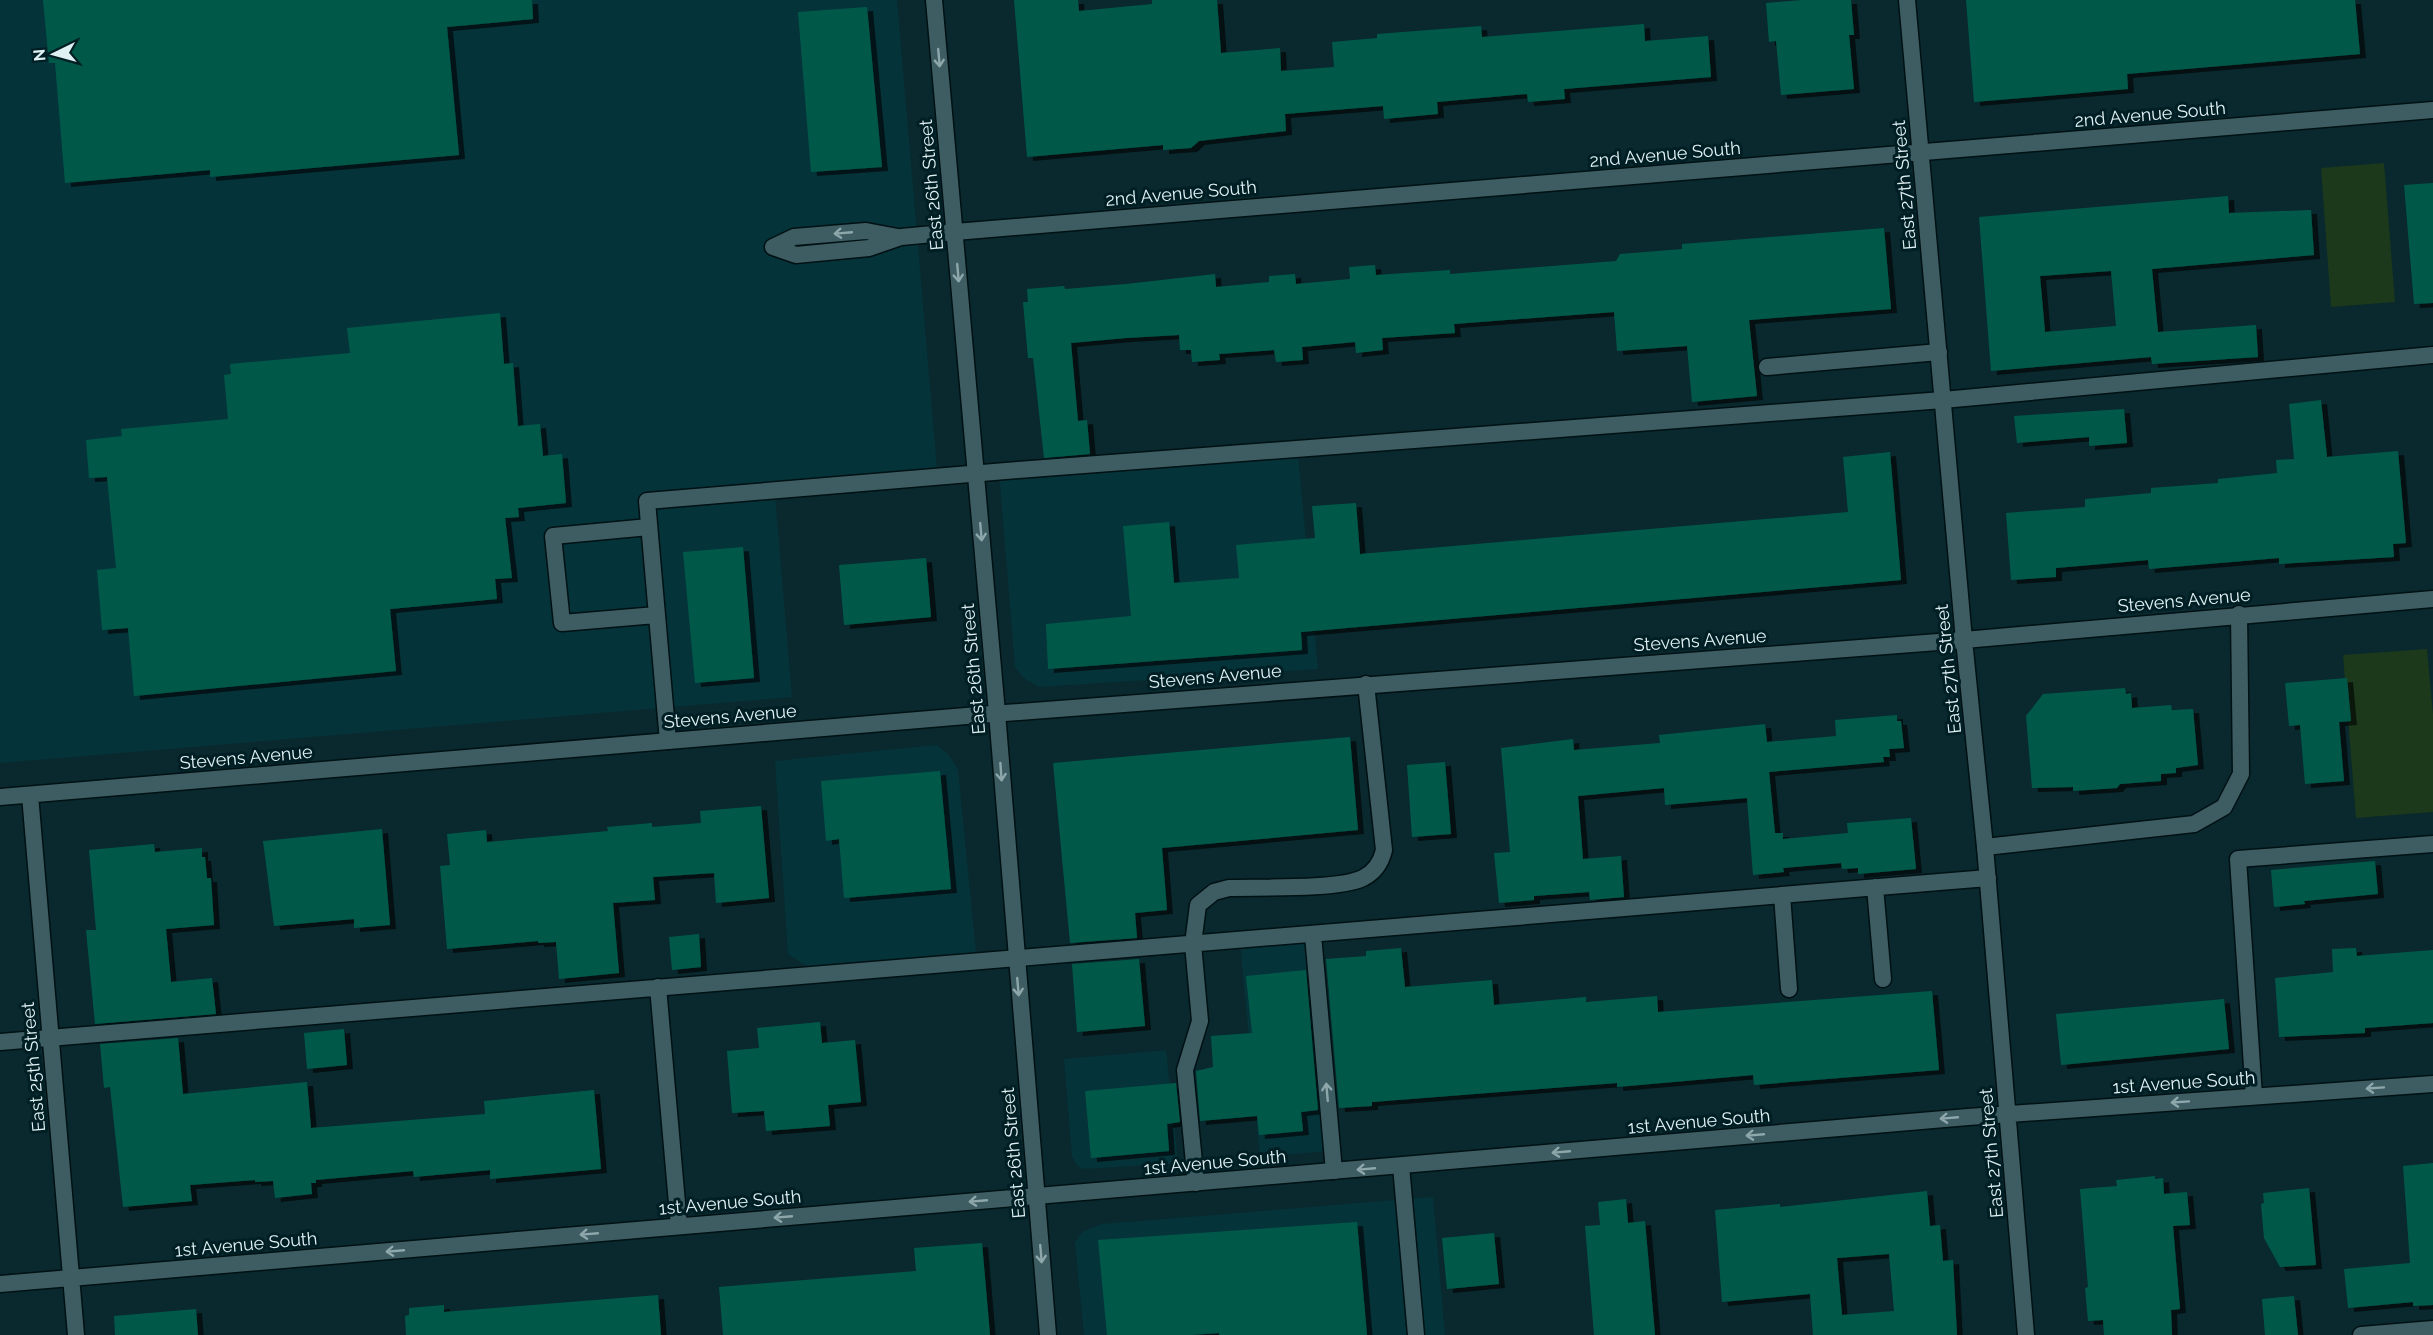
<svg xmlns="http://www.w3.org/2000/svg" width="2433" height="1335" font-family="Raleway,sans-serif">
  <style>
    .built { fill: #05333a }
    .green { fill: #1c391b }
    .building { fill: #00594a; fill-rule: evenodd; filter: url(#shadow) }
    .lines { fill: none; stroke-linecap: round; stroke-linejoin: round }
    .service-casing { stroke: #001114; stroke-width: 19 }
    .minor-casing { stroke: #001114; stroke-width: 19 }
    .tertiary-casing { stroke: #001114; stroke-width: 19 }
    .service { stroke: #3d5d62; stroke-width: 16 }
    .minor { stroke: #3d5d62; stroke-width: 16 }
    .tertiary { stroke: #3d5d62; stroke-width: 16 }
    .oneway { stroke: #8ea7ab }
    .labels { text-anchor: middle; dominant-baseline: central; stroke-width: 6; stroke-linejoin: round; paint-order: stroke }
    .street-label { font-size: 18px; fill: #e0f1f4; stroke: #001f24 }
  </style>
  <defs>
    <filter id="shadow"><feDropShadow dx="6" dy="4" stdDeviation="0" flood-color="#0009"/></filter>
  </defs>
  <rect width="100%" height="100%" fill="#09292e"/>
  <path class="built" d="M 0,0 L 897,0 L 938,480 L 775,495 L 792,697 L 0,763 Z
    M 1297,444 L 1318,669 L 1039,687 L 1025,679 L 1015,667 L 999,472 Z
    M 937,745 L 949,755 L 958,770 L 977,963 L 823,977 L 788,954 L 775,761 Z
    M 1319,932 L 1341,1150 L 1260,1157 L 1240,942 Z
    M 1166,1050 L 1178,1163 L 1083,1169 L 1077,1165 L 1072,1157 L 1064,1059 Z
    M 1433,1197 L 1445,1335 L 1084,1335 L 1075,1243 L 1082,1232 L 1102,1224 Z"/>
  <path class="green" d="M 2384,163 L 2395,302 L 2331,307 L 2321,168 Z
    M 2427,649 L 2433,714 L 2433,812 L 2356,818 L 2343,655 Z"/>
  <path class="building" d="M 43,0 L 532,0 L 533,19 L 447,27 L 459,155 L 210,177 L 210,170 L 65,183 L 55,63 L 49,63 Z
    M 1014,0 L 1078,0 L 1079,11 L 1152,4 L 1152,0 L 1217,0 L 1221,53 L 1280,48 L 1281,71 L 1334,67 L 1332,42 L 1377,38 L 1377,34 L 1481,26 L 1482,37 L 1644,24 L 1645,41 L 1708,36 L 1711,77 L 1564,89 L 1565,99 L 1528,102 L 1527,94 L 1437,102 L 1438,114 L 1384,119 L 1383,106 L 1285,114 L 1286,131 L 1199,141 L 1191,148 L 1163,150 L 1163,145 L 1027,157 Z
    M 1802,0 L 1851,0 L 1854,35 L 1849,35 L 1854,89 L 1781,95 L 1776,41 L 1769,42 L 1766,3 Z
    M 1966,0 L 2355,0 L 2360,54 L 2127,74 L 2128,89 L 1974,102 Z
    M 867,7 L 882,167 L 811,172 L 798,12 Z
    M 2433,183 L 2433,303 L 2414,304 L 2404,185 Z
    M 2228,196 L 2229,213 L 2311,210 L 2314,255 L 2152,269 L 2158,332 L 2256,325 L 2258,357 L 2152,364 L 2151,357 L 1991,371 L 1979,217 ZM 2111,271 L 2116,326 L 2045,332 L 2040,276 Z
    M 1884,228 L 1891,309 L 1749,320 L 1757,396 L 1692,402 L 1687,346 L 1617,351 L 1614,312 L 1454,324 L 1455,333 L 1382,338 L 1383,350 L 1356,353 L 1355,342 L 1302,347 L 1303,360 L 1276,362 L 1274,350 L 1219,354 L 1220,360 L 1192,362 L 1191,350 L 1180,350 L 1179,335 L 1126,338 L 1071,343 L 1078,421 L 1087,420 L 1090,454 L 1044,458 L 1033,358 L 1028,358 L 1023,302 L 1028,302 L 1027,289 L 1064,286 L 1065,289 L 1126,284 L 1215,274 L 1216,287 L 1269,282 L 1269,276 L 1295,274 L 1296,284 L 1350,279 L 1349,267 L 1375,265 L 1376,275 L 1450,270 L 1450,274 L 1616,261 L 1620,254 L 1682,249 L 1682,244 Z
    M 500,313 L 504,364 L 513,363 L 518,426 L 540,424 L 543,456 L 562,454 L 566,503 L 518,508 L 519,517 L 505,518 L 512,578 L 495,579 L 497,599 L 390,609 L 396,671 L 134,696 L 128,628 L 102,630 L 97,570 L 116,568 L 107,477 L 89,478 L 86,440 L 122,436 L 121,429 L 228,419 L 224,375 L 231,374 L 230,364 L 350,353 L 347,328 Z
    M 2321,400 L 2327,457 L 2398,451 L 2406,543 L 2393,544 L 2394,557 L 2279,564 L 2279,558 L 2149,569 L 2148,560 L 2056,568 L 2056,577 L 2011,580 L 2006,513 L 2085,507 L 2085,499 L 2151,493 L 2151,488 L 2218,483 L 2218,479 L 2277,473 L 2276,460 L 2294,459 L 2289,404 Z
    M 2124,409 L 2127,443 L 2089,446 L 2089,437 L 2017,443 L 2014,416 Z
    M 1890,452 L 1901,580 L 1301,632 L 1302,650 L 1048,669 L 1046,624 L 1131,616 L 1123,526 L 1169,522 L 1174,583 L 1239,578 L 1236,545 L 1315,538 L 1312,506 L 1356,503 L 1360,554 L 1848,512 L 1843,457 Z
    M 743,547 L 754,678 L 695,683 L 683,552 Z
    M 926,558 L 931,617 L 844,625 L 839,565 Z
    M 2347,678 L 2351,721 L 2339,722 L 2344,781 L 2305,784 L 2300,725 L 2289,726 L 2285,683 Z
    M 2125,688 L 2126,694 L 2131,693 L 2132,708 L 2171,705 L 2172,710 L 2193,709 L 2198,765 L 2176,768 L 2176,773 L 2161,774 L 2161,781 L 2120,784 L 2117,788 L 2073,791 L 2073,787 L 2032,788 L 2026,716 L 2043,694 Z
    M 1897,715 L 1897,721 L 1901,721 L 1904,748 L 1889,749 L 1890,757 L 1883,757 L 1884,762 L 1769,772 L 1775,833 L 1783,833 L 1783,839 L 1848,833 L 1847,823 L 1911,818 L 1916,869 L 1858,874 L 1858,868 L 1842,869 L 1841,863 L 1783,868 L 1784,872 L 1753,875 L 1747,798 L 1665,805 L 1664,788 L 1578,796 L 1583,859 L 1621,856 L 1624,897 L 1590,900 L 1589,892 L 1534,896 L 1534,900 L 1499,903 L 1494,853 L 1510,852 L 1501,748 L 1573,739 L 1574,750 L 1660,743 L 1659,735 L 1765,724 L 1767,742 L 1836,736 L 1835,720 Z
    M 1350,737 L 1358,830 L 1162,848 L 1167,910 L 1135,913 L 1137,938 L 1070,943 L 1053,763 Z
    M 1445,762 L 1451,834 L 1412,837 L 1407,765 Z
    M 940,771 L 951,889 L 844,898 L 839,839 L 826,841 L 821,781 Z
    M 761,806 L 769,898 L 716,903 L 714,873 L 653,877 L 655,900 L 613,903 L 619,973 L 559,979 L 556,942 L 538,943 L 538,941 L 447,949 L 440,866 L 450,865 L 447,834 L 486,830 L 487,842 L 608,831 L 607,827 L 652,823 L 652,827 L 701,823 L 700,811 Z
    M 382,829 L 390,925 L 354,928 L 354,919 L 274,926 L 263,841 Z
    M 154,844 L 155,852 L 202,848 L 202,857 L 205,857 L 207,878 L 211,878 L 214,925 L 166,929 L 171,982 L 212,978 L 216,1014 L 95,1024 L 86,930 L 96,930 L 89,850 Z
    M 2375,861 L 2378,894 L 2304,901 L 2305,904 L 2274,907 L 2271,870 Z
    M 699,934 L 701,967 L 672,970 L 669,937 Z
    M 1401,948 L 1405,987 L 1492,980 L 1494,1005 L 1586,997 L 1586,1002 L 1657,996 L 1658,1012 L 1932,991 L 1939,1070 L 1754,1085 L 1753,1075 L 1617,1087 L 1617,1083 L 1372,1102 L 1372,1106 L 1339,1108 L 1326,959 L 1366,956 L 1366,951 Z
    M 2356,948 L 2357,956 L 2433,950 L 2433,1023 L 2365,1028 L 2365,1033 L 2279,1037 L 2275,978 L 2333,972 L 2332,949 Z
    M 1139,959 L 1145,1026 L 1077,1032 L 1072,964 Z
    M 1306,970 L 1318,1110 L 1301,1112 L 1303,1131 L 1259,1135 L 1257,1116 L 1200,1121 L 1196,1071 L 1213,1067 L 1211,1036 L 1252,1033 L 1246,976 Z
    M 2224,999 L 2229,1049 L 2061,1065 L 2056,1014 Z
    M 820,1022 L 822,1043 L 855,1040 L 861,1102 L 828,1105 L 830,1126 L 766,1131 L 764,1111 L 732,1113 L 727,1051 L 759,1048 L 757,1028 Z
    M 344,1029 L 347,1065 L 307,1069 L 304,1033 Z
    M 178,1038 L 183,1094 L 307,1082 L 311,1128 L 485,1114 L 484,1101 L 594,1090 L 601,1169 L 490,1179 L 490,1170 L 414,1177 L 413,1171 L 316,1180 L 316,1183 L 311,1183 L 312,1194 L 275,1198 L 273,1181 L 255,1182 L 255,1180 L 190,1185 L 192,1201 L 123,1207 L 110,1087 L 104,1088 L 100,1044 Z
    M 1176,1083 L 1180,1122 L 1167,1124 L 1169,1151 L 1091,1158 L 1085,1091 Z
    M 2433,1163 L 2433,1305 L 2413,1306 L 2413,1302 L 2348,1308 L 2344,1269 L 2410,1263 L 2403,1166 Z
    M 2155,1176 L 2155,1179 L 2163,1178 L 2164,1194 L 2187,1192 L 2190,1225 L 2173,1226 L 2180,1309 L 2171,1310 L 2172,1335 L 2104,1335 L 2103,1320 L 2088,1321 L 2085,1288 L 2088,1287 L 2080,1189 L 2117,1186 L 2116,1180 Z
    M 2309,1188 L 2316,1265 L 2280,1267 L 2264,1238 L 2261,1204 L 2264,1203 L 2263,1193 Z
    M 1927,1191 L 1930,1226 L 1940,1225 L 1943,1261 L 1953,1260 L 1957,1335 L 1813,1335 L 1810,1294 L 1722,1302 L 1715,1210 L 1780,1204 L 1780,1207 ZM 1889,1254 L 1894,1311 L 1842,1315 L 1837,1258 Z
    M 1626,1199 L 1628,1223 L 1645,1221 L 1655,1335 L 1594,1335 L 1585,1226 L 1600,1225 L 1598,1202 Z
    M 1357,1222 L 1367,1335 L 1219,1335 L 1219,1333 L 1191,1335 L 1107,1335 L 1098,1240 Z
    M 1494,1233 L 1499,1284 L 1447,1289 L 1442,1238 Z
    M 982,1243 L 990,1335 L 723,1335 L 719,1287 L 916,1271 L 914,1248 Z
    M 658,1295 L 661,1335 L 406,1335 L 405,1316 L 409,1315 L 409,1308 L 444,1305 L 444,1312 Z
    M 2294,1296 L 2298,1335 L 2265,1335 L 2262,1299 Z
    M 196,1309 L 198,1335 L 115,1335 L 114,1316 Z"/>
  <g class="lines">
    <defs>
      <path id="service" d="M 773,247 L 796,255 L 869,248 L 901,237 L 955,232
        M 773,247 L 794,237 L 866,231 L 898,237
        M 1767,367 L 1939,352
        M 649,527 L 553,536 L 562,623 L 656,615
        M 668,741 L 647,501 L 1018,470 L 1943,400 L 2433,355
        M 1985,847 L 2194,824 L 2224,807 L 2241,774 L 2239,614
        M 1875,887 L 1883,979
        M 1782,895 L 1789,989
        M 1313,935 L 1334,1171
        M 658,987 L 679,1226
        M 0,1042 L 1988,878
        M 2254,1096 L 2238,859 L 2433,844
        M 1401,1166 L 1416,1335
        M 1196,1183 L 1185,1070 L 1200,1021 L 1193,944 L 1198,905 L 1214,892 L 1229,888 C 1260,887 1338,890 1363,878 C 1375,872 1381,863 1384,850 L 1366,684
        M 2361,1335 L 2433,1329"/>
      <path id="minor" d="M 1907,0 L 1964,640 L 1985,847 L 2026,1335
        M 955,232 L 2433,110
        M 30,795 L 76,1335
        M 0,797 L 966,716 L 1964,640 L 2433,599
        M 0,1284 L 1968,1117 L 2433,1084"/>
      <path id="tertiary" d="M 934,0 L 997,713 L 1048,1335"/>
    </defs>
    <use href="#service" class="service-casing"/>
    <use href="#minor" class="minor-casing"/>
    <use href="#tertiary" class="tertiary-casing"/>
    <use href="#service" class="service"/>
    <use href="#minor" class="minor"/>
    <use href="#tertiary" class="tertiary"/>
  </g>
  <defs><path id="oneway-shaft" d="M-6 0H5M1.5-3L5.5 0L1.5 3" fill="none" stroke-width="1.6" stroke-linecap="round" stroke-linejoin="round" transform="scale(1.5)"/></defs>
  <g class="oneway">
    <use href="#oneway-shaft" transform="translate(939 58) rotate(85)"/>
    <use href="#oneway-shaft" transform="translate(843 233) rotate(175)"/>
    <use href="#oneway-shaft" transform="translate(958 273) rotate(85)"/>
    <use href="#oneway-shaft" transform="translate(981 532) rotate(85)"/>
    <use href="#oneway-shaft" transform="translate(1001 772) rotate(86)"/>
    <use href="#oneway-shaft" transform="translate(1018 987) rotate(85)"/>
    <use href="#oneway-shaft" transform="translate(2375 1088) rotate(176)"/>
    <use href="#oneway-shaft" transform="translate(1327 1092) rotate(-95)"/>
    <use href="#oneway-shaft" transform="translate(2180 1102) rotate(176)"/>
    <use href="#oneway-shaft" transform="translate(1949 1118) rotate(175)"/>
    <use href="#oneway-shaft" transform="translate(1755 1135) rotate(175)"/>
    <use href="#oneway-shaft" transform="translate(1561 1152) rotate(175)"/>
    <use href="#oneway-shaft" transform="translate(1366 1169) rotate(175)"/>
    <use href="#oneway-shaft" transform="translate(978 1201) rotate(175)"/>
    <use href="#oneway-shaft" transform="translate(783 1217) rotate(175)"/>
    <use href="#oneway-shaft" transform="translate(589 1234) rotate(175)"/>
    <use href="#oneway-shaft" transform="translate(395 1251) rotate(175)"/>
    <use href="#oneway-shaft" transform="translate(1041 1254) rotate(85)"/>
  </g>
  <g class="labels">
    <g class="street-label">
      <text transform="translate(2150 114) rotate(-5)">2nd Avenue South</text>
      <text transform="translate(1665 154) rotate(-5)">2nd Avenue South</text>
      <text transform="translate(931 185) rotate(-95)">East 26th Street</text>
      <text transform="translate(1904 185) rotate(-95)">East 27th Street</text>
      <text transform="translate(1181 193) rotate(-5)">2nd Avenue South</text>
      <text transform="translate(2184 600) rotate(-5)">Stevens Avenue</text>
      <text transform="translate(1700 640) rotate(-4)">Stevens Avenue</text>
      <text transform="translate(973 669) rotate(-95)">East 26th Street</text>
      <text transform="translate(1948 669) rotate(-96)">East 27th Street</text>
      <text transform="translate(1215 676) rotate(-5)">Stevens Avenue</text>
      <text transform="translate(730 716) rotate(-5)">Stevens Avenue</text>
      <text transform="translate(246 757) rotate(-5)">Stevens Avenue</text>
      <text transform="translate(33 1067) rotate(-95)">East 25th Street</text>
      <text transform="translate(2184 1082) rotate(-4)">1st Avenue South</text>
      <text transform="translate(1699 1121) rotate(-5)">1st Avenue South</text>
      <text transform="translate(1013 1153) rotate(-95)">East 26th Street</text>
      <text transform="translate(1991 1153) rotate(-95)">East 27th Street</text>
      <text transform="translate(1215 1162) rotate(-5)">1st Avenue South</text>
      <text transform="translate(730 1202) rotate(-5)">1st Avenue South</text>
      <text transform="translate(246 1244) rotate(-5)">1st Avenue South</text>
    </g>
  </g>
  <g transform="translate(54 54) rotate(265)" stroke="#001f24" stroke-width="4.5" paint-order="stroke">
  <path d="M0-4.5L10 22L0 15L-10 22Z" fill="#e0f1f4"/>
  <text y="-9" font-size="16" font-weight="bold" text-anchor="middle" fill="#e0f1f4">N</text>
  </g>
</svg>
